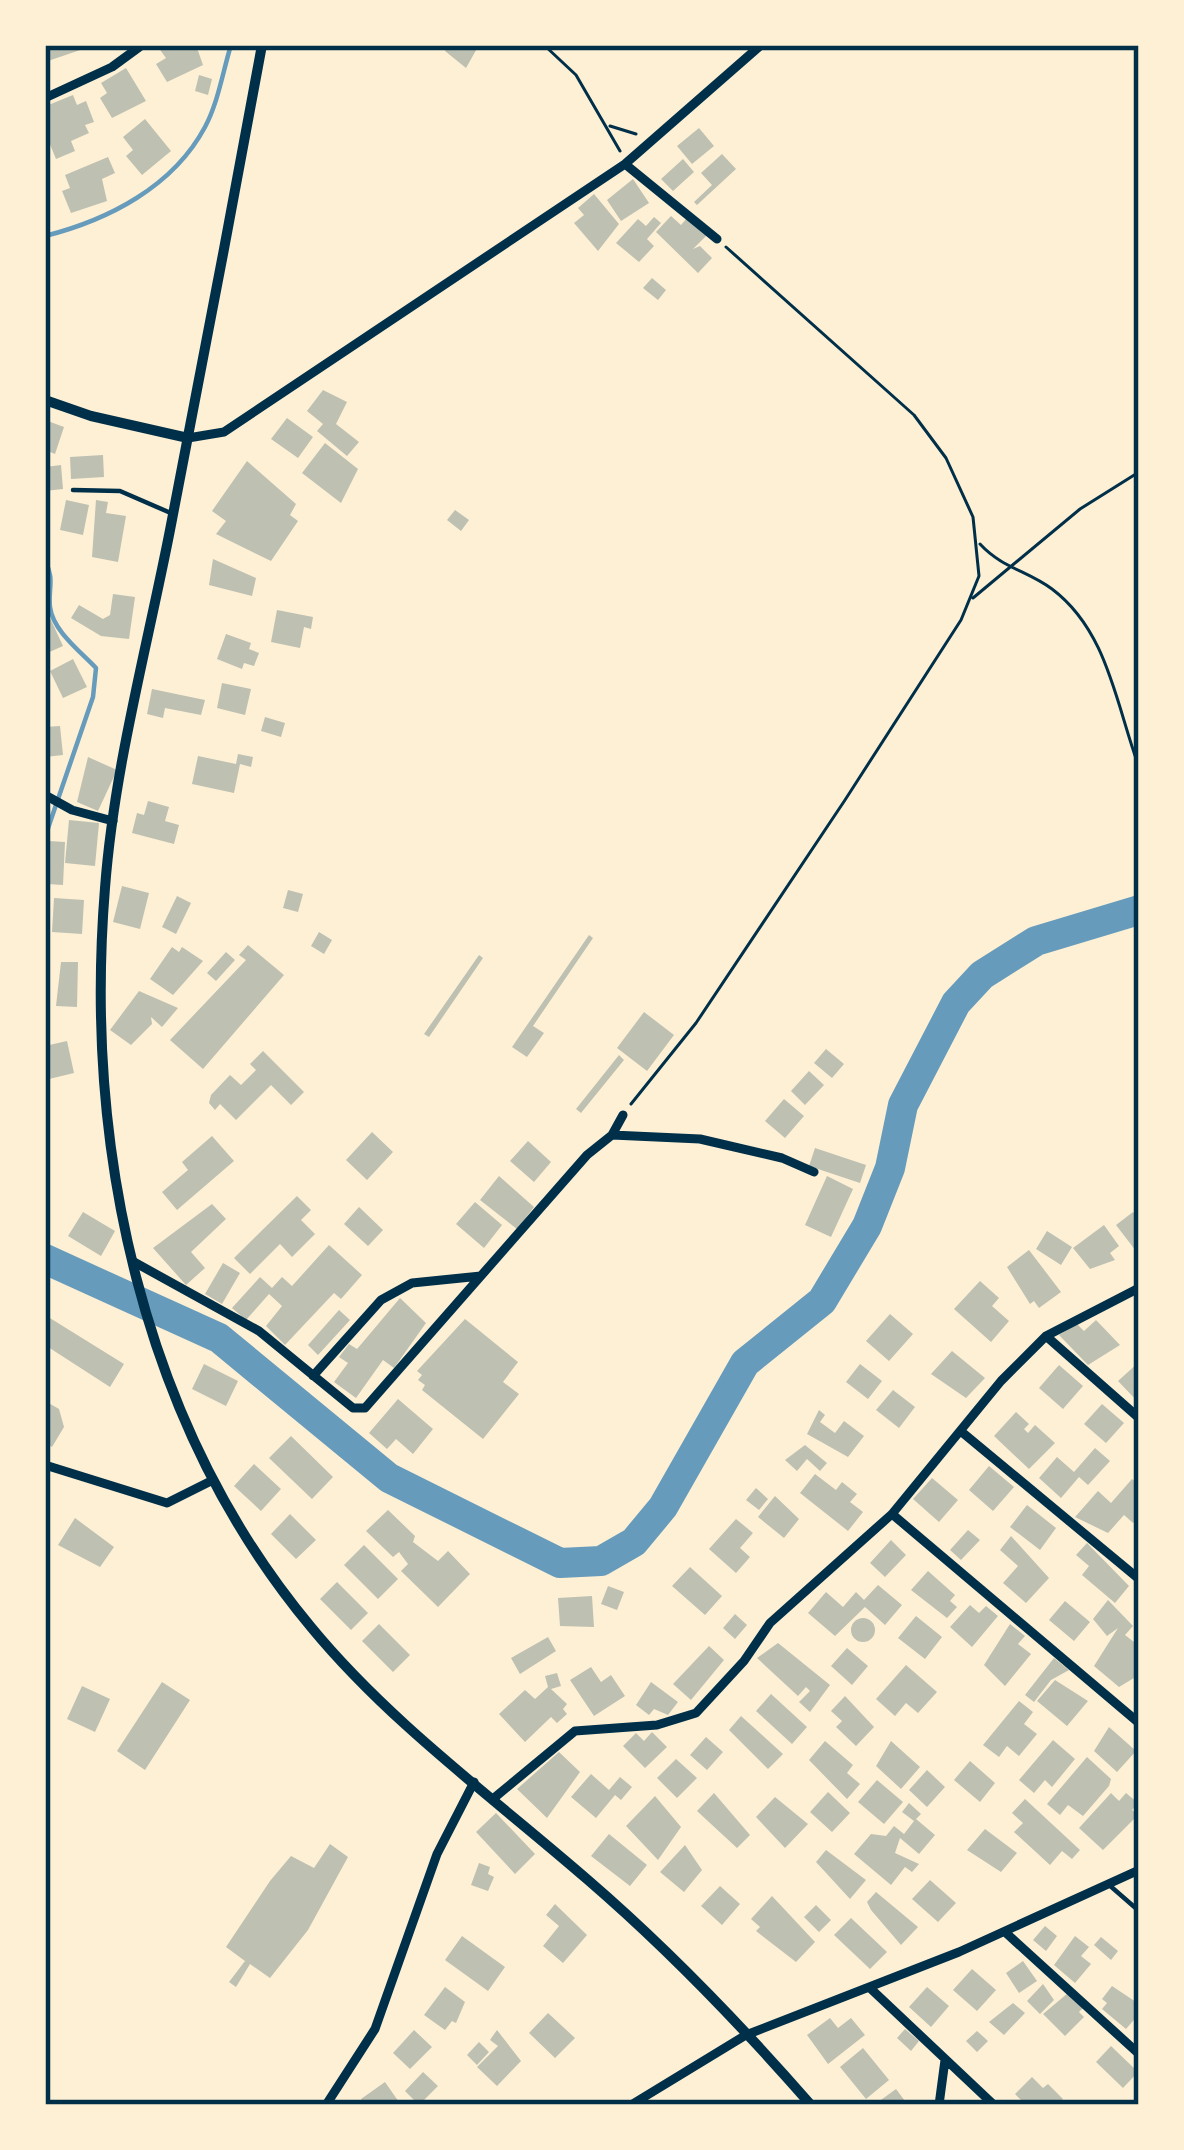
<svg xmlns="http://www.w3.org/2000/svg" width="1184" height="2150" font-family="'Alegreya Sans',sans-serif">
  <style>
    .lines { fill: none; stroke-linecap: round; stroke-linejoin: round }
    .stream { stroke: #669bbc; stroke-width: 4.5 }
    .river { stroke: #669bbc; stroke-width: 30 }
    .building { fill: #bec0b2 }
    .path { stroke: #003049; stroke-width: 3 }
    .service { stroke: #003049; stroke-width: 4.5 }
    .minor { stroke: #003049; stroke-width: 9 }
    .tertiary { stroke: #003049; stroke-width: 10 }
    .neatline { fill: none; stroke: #003049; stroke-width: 4.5 }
  </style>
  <rect width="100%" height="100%" fill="#fdf0d5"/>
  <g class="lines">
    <path class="stream" d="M 45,236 C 108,220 173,187 205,127 C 218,103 223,71 231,45
      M 45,561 C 55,579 48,588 50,607 C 53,631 80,651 96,668 L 93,697 L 45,837"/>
    <path class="river" d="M 45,1259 L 219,1338 L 389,1478 L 560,1563 L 601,1561 L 634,1542 L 663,1507 L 745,1363 L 822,1301 L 867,1226 L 890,1168 L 903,1105 L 956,1003 L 982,975 L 1036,941 L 1139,910"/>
  </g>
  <path class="building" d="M 45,45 L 92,45 L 92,46 L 45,62 Z
    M 196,45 L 203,65 L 167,82 L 156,64 L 166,58 L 158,47 Z
    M 449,45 L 479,45 L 466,68 L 445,51 Z
    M 126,68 L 146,101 L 112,118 L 100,98 L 107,93 L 101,83 Z
    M 199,75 L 212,79 L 208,95 L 195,91 Z
    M 73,95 L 77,105 L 86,101 L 94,122 L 85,125 L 89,133 L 71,141 L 75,151 L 56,159 L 45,132 L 46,106 Z
    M 145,119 L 171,151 L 142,175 L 126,156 L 133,150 L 123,137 Z
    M 699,128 L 714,146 L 692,164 L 677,146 Z
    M 722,154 L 736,169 L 697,205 L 694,202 L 712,185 L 701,173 Z
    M 108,157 L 115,173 L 102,179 L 107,201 L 71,213 L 62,191 L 70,188 L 65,175 Z
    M 683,159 L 694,172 L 673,191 L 661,179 Z
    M 633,179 L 649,203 L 621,221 L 607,200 Z
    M 594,194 L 619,224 L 598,251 L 574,223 L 584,215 L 578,208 Z
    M 671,216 L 681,225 L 687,218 L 707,235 L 693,249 L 700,246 L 712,258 L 698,273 L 656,232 Z
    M 654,217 L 661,223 L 647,239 L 654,246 L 639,262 L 616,243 L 638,219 L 646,226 Z
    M 652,278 L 666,290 L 658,300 L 643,288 Z
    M 323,390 L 347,402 L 336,424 L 359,442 L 347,456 L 317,431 L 323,424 L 307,411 Z
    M 287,418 L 313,437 L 298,458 L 271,439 Z
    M 45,420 L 64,427 L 55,454 L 45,450 Z
    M 325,443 L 358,469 L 341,503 L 302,473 Z
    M 103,455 L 104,477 L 71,479 L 70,457 Z
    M 247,461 L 296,504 L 290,515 L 298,521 L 271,561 L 216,534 L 226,521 L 212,511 Z
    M 61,465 L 63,489 L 45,491 L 45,467 Z
    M 66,500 L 89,505 L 83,535 L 60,530 Z
    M 96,500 L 108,502 L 106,513 L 126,516 L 118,562 L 92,557 Z
    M 455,510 L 469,520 L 461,531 L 447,520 Z
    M 213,559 L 256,578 L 252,596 L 209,585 Z
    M 113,594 L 135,597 L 129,639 L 101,636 L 71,618 L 79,605 L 103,619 L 110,615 Z
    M 277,610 L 313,617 L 311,629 L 304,627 L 300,648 L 271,642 Z
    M 50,618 L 63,646 L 45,654 L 45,620 Z
    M 226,634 L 251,643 L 249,649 L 259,653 L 254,666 L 244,663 L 242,669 L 217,659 Z
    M 73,659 L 87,687 L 63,698 L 50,671 Z
    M 222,683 L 251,689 L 245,715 L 217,708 Z
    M 152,689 L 205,700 L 201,715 L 165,708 L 163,718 L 147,714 Z
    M 265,717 L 285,723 L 281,737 L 261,731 Z
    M 60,726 L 63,755 L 45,757 L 45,727 Z
    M 238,754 L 253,757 L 251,767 L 240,764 L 234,793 L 192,784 L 198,756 L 236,764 Z
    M 88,757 L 117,770 L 98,811 L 77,802 Z
    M 148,801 L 169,807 L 165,821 L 179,825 L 174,844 L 132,833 L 137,813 L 144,815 Z
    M 69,820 L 99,823 L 95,866 L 65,863 Z
    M 49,841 L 65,842 L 63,885 L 47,884 Z
    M 122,886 L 149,893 L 140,929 L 113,922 Z
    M 288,890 L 303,894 L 298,912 L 283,908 Z
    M 177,896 L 191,903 L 176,934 L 162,927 Z
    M 54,898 L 84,900 L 82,934 L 52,932 Z
    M 319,932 L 332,940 L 324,954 L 311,946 Z
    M 589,935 L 593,938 L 533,1026 L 544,1033 L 527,1057 L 512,1047 Z
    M 248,945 L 284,975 L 203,1069 L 170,1040 L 246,960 L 239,955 Z
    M 172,947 L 179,952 L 182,947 L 203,961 L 173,995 L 150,979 Z
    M 226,952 L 235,960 L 216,981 L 207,973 Z
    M 479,955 L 483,958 L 429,1037 L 424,1034 Z
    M 61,962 L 78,962 L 77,1007 L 56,1006 Z
    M 139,991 L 178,1008 L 162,1027 L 151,1017 L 152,1024 L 131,1045 L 110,1030 Z
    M 644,1012 L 674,1035 L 647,1071 L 617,1048 Z
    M 67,1041 L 74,1073 L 45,1080 L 45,1046 Z
    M 826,1049 L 844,1064 L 832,1078 L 814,1063 Z
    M 263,1051 L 304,1092 L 291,1105 L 271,1085 L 236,1120 L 220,1104 L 215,1110 L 209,1103 L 211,1095 L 230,1075 L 241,1085 L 256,1070 L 250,1064 Z
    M 619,1055 L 624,1060 L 581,1113 L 576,1109 Z
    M 809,1071 L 824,1085 L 805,1105 L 791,1091 Z
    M 784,1099 L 804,1116 L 785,1138 L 765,1121 Z
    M 372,1132 L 393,1152 L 367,1180 L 346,1160 Z
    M 212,1136 L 234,1161 L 177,1210 L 162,1192 L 188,1170 L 182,1162 Z
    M 528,1141 L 551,1162 L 534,1182 L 510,1161 Z
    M 815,1148 L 866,1165 L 860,1183 L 809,1166 Z
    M 499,1176 L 534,1207 L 517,1229 L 480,1200 Z
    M 827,1176 L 853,1189 L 831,1237 L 805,1225 Z
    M 297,1196 L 311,1210 L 301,1220 L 315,1234 L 292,1257 L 280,1244 L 250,1274 L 234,1258 Z
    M 475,1202 L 502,1225 L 484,1248 L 456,1224 Z
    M 212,1204 L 226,1219 L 191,1252 L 205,1268 L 186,1285 L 153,1248 Z
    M 359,1207 L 383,1230 L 368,1246 L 344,1224 Z
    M 83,1212 L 115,1231 L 101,1256 L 68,1236 Z
    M 1133,1212 L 1139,1220 L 1139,1255 L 1116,1225 Z
    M 1104,1225 L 1119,1246 L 1110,1253 L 1115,1260 L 1090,1269 L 1073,1248 Z
    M 1047,1231 L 1072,1247 L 1061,1265 L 1036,1249 Z
    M 329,1245 L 362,1275 L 341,1299 L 334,1293 L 285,1345 L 266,1326 L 282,1306 L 269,1294 L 246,1320 L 232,1308 L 260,1277 L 272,1288 L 282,1277 L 292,1286 Z
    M 1029,1250 L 1061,1292 L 1039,1308 L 1034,1301 L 1030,1304 L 1007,1267 Z
    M 223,1263 L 240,1273 L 222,1304 L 205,1294 Z
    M 980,1281 L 999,1298 L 992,1306 L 1009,1321 L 991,1342 L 954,1309 Z
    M 400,1298 L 426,1323 L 394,1368 L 383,1360 L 356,1398 L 334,1382 L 348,1363 L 339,1357 L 349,1344 L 357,1349 L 363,1342 Z
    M 339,1310 L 350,1320 L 318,1355 L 308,1345 Z
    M 890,1314 L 913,1334 L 889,1361 L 866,1341 Z
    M 45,1315 L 124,1364 L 110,1387 L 45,1345 Z
    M 465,1319 L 518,1362 L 503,1382 L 519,1394 L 483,1439 L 422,1390 L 425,1385 L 418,1380 L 422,1375 L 417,1371 Z
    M 1096,1320 L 1120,1345 L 1088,1365 L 1059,1335 L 1077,1324 L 1084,1331 Z
    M 952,1351 L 985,1378 L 966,1398 L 931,1374 Z
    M 1139,1362 L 1139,1403 L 1118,1381 Z
    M 204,1364 L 238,1381 L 226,1406 L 192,1389 Z
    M 860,1364 L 882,1381 L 868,1399 L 846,1382 Z
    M 1059,1365 L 1083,1386 L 1063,1409 L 1039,1388 Z
    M 893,1390 L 915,1407 L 899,1428 L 876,1410 Z
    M 398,1399 L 433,1429 L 413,1454 L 396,1439 L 387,1449 L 369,1433 Z
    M 45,1401 L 59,1409 L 64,1427 L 52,1447 L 45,1443 Z
    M 1102,1404 L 1124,1423 L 1106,1443 L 1084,1424 Z
    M 819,1410 L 825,1415 L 820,1422 L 835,1433 L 844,1421 L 864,1436 L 848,1457 L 807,1434 Z
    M 1016,1412 L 1029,1424 L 1024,1429 L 1028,1433 L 1035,1425 L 1055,1443 L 1029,1469 L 994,1436 Z
    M 291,1436 L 333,1477 L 312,1499 L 269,1458 Z
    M 805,1445 L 827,1463 L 820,1471 L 807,1459 L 797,1471 L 785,1460 Z
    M 1095,1448 L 1110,1461 L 1088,1485 L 1079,1477 L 1061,1498 L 1039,1478 L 1057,1457 L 1074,1472 Z
    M 254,1464 L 281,1489 L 261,1511 L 234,1486 Z
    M 989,1466 L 1014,1487 L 993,1511 L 969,1490 Z
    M 815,1474 L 836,1490 L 842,1482 L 857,1494 L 850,1502 L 863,1512 L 848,1531 L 800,1493 Z
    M 932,1478 L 958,1500 L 939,1522 L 913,1499 Z
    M 1132,1479 L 1139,1485 L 1139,1516 L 1133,1523 L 1124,1515 L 1108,1533 L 1075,1517 L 1098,1491 L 1111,1503 Z
    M 756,1488 L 768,1499 L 759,1510 L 746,1500 Z
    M 775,1496 L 799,1519 L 784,1538 L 758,1517 Z
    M 1027,1505 L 1056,1528 L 1040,1550 L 1010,1527 Z
    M 388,1510 L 415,1536 L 413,1542 L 438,1561 L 448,1551 L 470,1574 L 438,1607 L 401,1571 L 408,1564 L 399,1552 L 393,1557 L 366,1531 Z
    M 290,1514 L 316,1540 L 296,1559 L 271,1534 Z
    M 75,1518 L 114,1547 L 100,1567 L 58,1545 Z
    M 736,1519 L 753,1533 L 740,1548 L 750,1557 L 736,1573 L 709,1549 Z
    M 968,1530 L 980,1540 L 961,1560 L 950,1550 Z
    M 1011,1536 L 1049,1578 L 1026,1603 L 1003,1583 L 1018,1566 L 1000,1550 Z
    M 891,1540 L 906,1555 L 885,1577 L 870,1563 Z
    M 1087,1543 L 1129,1586 L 1115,1603 L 1082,1575 L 1089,1566 L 1076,1555 Z
    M 364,1545 L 398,1579 L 378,1599 L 344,1565 Z
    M 690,1567 L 722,1596 L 705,1615 L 672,1586 Z
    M 928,1571 L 955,1595 L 950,1601 L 957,1607 L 947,1618 L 911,1590 Z
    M 337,1582 L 368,1613 L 351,1630 L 320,1599 Z
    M 878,1585 L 902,1605 L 885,1625 L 865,1607 L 835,1636 L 808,1613 L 826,1592 L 843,1607 L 856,1592 L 864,1600 Z
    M 608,1586 L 624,1592 L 617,1610 L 601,1604 Z
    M 592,1596 L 594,1627 L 560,1626 L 558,1598 Z
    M 1108,1600 L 1133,1626 L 1125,1635 L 1139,1646 L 1139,1675 L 1119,1687 L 1094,1666 L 1118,1628 L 1107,1636 L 1093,1619 Z
    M 1065,1601 L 1090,1622 L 1074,1641 L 1049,1620 Z
    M 970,1605 L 979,1613 L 986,1606 L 998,1616 L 972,1647 L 950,1627 Z
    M 735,1614 L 747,1625 L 735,1639 L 723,1628 Z
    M 916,1616 L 942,1637 L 925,1659 L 898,1638 Z
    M851 1630a12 12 0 1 1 24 0a12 12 0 1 1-24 0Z
    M 379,1624 L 410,1655 L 393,1672 L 362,1641 Z
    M 1010,1624 L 1025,1636 L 1018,1644 L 1031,1654 L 1005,1686 L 984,1665 Z
    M 548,1637 L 556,1651 L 520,1674 L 511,1658 Z
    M 778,1643 L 830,1685 L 810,1712 L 799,1702 L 810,1691 L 806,1687 L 798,1696 L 757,1658 Z
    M 709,1646 L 724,1660 L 691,1700 L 673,1684 Z
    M 847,1648 L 868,1666 L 852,1685 L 831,1666 Z
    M 1054,1658 L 1069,1670 L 1051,1680 L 1034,1702 L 1025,1695 Z
    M 906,1665 L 937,1692 L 918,1713 L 906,1703 L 895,1716 L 876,1699 Z
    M 591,1667 L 601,1682 L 611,1675 L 625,1696 L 594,1716 L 570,1680 Z
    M 557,1673 L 561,1686 L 551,1689 L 567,1704 L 563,1709 L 567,1714 L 557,1723 L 551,1717 L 525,1742 L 499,1714 L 525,1690 L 535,1699 L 548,1687 L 545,1676 Z
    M 1055,1680 L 1088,1701 L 1067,1726 L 1037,1701 Z
    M 162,1682 L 190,1700 L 145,1770 L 117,1751 Z
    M 651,1682 L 678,1702 L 668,1715 L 654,1709 L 649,1715 L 636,1705 Z
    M 82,1686 L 110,1699 L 95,1732 L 67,1719 Z
    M 771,1694 L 807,1727 L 792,1744 L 756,1711 Z
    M 845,1696 L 874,1727 L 856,1746 L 836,1727 L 842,1721 L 831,1711 Z
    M 1019,1701 L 1033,1712 L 1024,1724 L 1037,1734 L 1019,1756 L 1007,1746 L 999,1757 L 983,1745 Z
    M 741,1716 L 783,1754 L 768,1769 L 729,1730 Z
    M 1109,1727 L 1136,1751 L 1117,1772 L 1094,1751 Z
    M 652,1732 L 667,1747 L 645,1768 L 623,1746 L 636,1733 L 644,1741 Z
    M 706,1737 L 723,1752 L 707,1770 L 690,1755 Z
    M 1053,1740 L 1075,1759 L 1052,1787 L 1045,1780 L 1034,1793 L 1019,1780 Z
    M 825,1741 L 853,1765 L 847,1773 L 860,1784 L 847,1799 L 809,1760 Z
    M 891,1741 L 920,1767 L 901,1789 L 876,1766 Z
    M 559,1752 L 580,1772 L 547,1818 L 517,1789 Z
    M 1087,1757 L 1111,1779 L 1109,1786 L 1083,1816 L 1068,1805 L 1060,1815 L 1047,1804 Z
    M 676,1759 L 697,1778 L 677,1798 L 657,1778 Z
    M 970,1761 L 995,1783 L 980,1802 L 954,1780 Z
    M 927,1770 L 945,1787 L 927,1807 L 909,1790 Z
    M 591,1774 L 609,1790 L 620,1777 L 632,1787 L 621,1800 L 615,1795 L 596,1818 L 571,1797 Z
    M 877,1780 L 903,1802 L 884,1824 L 858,1802 Z
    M 828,1792 L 850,1813 L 832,1832 L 810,1812 Z
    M 714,1793 L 750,1835 L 737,1848 L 697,1811 Z
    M 1111,1793 L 1119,1801 L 1126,1793 L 1138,1803 L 1132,1810 L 1138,1815 L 1103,1850 L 1079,1828 Z
    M 655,1796 L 681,1827 L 658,1860 L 626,1826 Z
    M 775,1797 L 808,1824 L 785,1848 L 756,1817 Z
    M 1025,1799 L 1080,1850 L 1072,1859 L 1062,1851 L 1050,1865 L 1014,1832 L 1023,1823 L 1012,1813 Z
    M 909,1803 L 921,1814 L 916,1819 L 935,1835 L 919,1854 L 900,1838 L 895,1853 L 919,1864 L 912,1872 L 905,1867 L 891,1885 L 854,1854 L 871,1834 L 886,1836 L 894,1826 L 904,1834 L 914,1821 L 902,1812 Z
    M 496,1813 L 535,1854 L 515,1874 L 476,1832 Z
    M 985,1829 L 1017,1853 L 1001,1872 L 967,1850 Z
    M 609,1834 L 647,1865 L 630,1886 L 591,1856 Z
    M 330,1844 L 348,1857 L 308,1930 L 270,1978 L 250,1964 L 236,1987 L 229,1982 L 245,1961 L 226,1947 L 270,1881 L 291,1856 L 314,1868 Z
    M 685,1845 L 702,1870 L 684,1892 L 660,1872 Z
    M 826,1850 L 866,1880 L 850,1899 L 816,1862 Z
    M 479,1863 L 490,1867 L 488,1874 L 494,1877 L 488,1891 L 471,1885 Z
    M 930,1880 L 956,1903 L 938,1922 L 912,1899 Z
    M 720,1886 L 740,1904 L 722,1925 L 701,1906 Z
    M 876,1892 L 918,1927 L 901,1945 L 871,1910 L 867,1902 Z
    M 772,1896 L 815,1942 L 796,1962 L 756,1931 L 760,1927 L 751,1919 Z
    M 555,1904 L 587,1935 L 563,1963 L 543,1946 L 559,1926 L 546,1915 Z
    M 816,1905 L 831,1920 L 819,1932 L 804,1917 Z
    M 851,1918 L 887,1952 L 870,1969 L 834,1935 Z
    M 1045,1926 L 1057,1936 L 1046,1951 L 1033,1940 Z
    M 462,1936 L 505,1967 L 488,1991 L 445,1960 Z
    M 1075,1936 L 1089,1947 L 1081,1956 L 1091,1964 L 1075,1983 L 1054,1965 Z
    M 1101,1937 L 1118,1951 L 1111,1960 L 1094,1945 Z
    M 1023,1961 L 1037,1981 L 1019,1993 L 1006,1973 Z
    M 972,1969 L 996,1990 L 977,2011 L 953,1990 Z
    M 1043,1984 L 1054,2000 L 1040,2014 L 1027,2001 Z
    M 1112,1986 L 1139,2004 L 1139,2014 L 1126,2029 L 1102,2009 L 1107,2003 L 1102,1999 Z
    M 445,1987 L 465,2002 L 456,2023 L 452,2021 L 445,2030 L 424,2015 Z
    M 927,1987 L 949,2006 L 931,2027 L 909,2007 Z
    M 1068,1993 L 1083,2008 L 1079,2012 L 1084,2017 L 1065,2036 L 1043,2014 Z
    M 1013,2003 L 1025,2013 L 1004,2035 L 989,2022 Z
    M 548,2013 L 575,2038 L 555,2058 L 529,2033 Z
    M 830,2018 L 838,2028 L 851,2018 L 865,2035 L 828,2064 L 807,2035 Z
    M 905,2029 L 919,2041 L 911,2051 L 897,2038 Z
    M 414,2030 L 432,2047 L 410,2069 L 393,2053 Z
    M 497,2030 L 521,2061 L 497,2086 L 477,2067 L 498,2046 L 490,2040 Z
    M 977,2031 L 988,2041 L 977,2052 L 966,2041 Z
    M 479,2042 L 489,2052 L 477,2065 L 467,2055 Z
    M 1111,2046 L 1138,2072 L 1123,2088 L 1096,2062 Z
    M 863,2048 L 889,2080 L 866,2099 L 840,2067 Z
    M 423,2072 L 438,2086 L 419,2105 L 405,2091 Z
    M 1032,2077 L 1043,2088 L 1048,2084 L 1063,2099 L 1057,2105 L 1026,2105 L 1015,2094 Z
    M 385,2082 L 401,2105 L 365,2105 L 361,2099 Z
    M 896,2089 L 905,2101 L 900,2105 L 874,2105 Z"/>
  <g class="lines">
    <path class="path" d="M 544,45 L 576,75 L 620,151
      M 610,126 L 636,134
      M 980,544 C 1002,568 1028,571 1052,589 C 1108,631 1116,705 1139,767
      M 973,598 L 1080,509 L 1139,472
      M 631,1104 L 696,1023 L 845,800 L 961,620 L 979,576 L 973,517 L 946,458 L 914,415 L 726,247"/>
    <path class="service" d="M 73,490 L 120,491 L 173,514
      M 1108,1884 L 1139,1911"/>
    <path class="minor" d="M 45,98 L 112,67 L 142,45
      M 625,164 L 717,239
      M 188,438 L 224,432 L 625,164 L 761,45
      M 45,795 L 72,810 L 113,821
      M 612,1135 L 700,1139 L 782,1158 L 814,1172
      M 134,1262 L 259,1331 L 353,1408 L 365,1408 L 587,1155 L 612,1135 L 623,1115
      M 1046,1336 L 1139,1418
      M 313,1376 L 381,1300 L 412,1283 L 481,1276
      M 963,1433 L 1139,1579
      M 45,1465 L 167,1503 L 213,1480
      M 892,1514 L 1139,1723
      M 494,1798 L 575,1731 L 657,1725 L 696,1713 L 744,1661 L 770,1623 L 892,1514 L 1001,1381 L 1046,1336 L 1139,1288
      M 1005,1932 L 1139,2054
      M 870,1988 L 994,2105
      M 326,2105 L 375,2029 L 437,1854 L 474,1782
      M 631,2105 L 746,2035 L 959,1952 L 1139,1870
      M 939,2105 L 945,2060"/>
    <path class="tertiary" d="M 262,45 C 232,207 202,368 170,530 C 147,648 114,768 105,888 C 84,1147 141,1423 311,1627 C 389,1722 495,1799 588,1880 C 668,1949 742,2026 811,2105
      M 45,400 L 91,416 L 188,438"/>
  </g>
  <rect width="1184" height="2150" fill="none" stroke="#fdf0d5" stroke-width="96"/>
  <rect x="48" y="48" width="1088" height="2054" class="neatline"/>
</svg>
